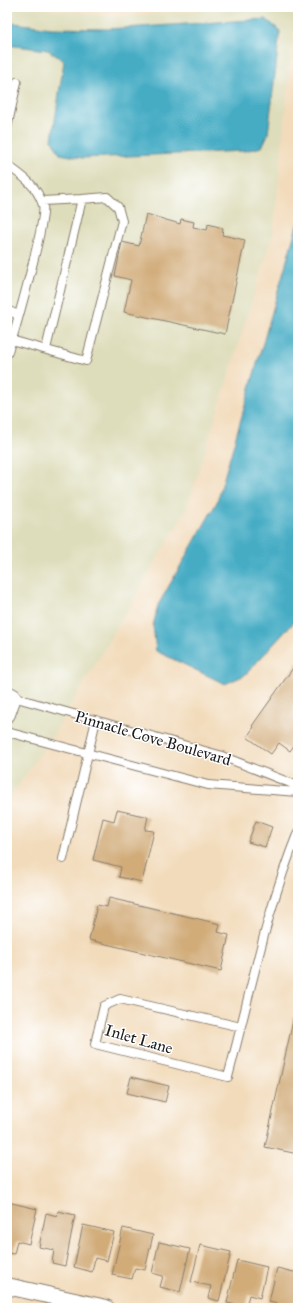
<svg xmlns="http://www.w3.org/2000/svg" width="305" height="1315" font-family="'IM FELL Great Primer',serif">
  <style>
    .built { fill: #deddbb }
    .water { fill: #44acc4; stroke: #306470 }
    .building { fill: #d1ac79 }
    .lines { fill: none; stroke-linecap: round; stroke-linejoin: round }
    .service-casing { stroke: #877c6c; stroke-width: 10 }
    .minor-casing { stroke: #877c6c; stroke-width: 18 }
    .service { stroke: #fff; stroke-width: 8 }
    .minor { stroke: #fff; stroke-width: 16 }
    .labels { text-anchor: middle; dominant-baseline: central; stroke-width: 3; stroke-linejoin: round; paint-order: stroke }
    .street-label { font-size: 16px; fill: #1c1c1c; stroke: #fff }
  </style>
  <rect width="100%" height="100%" fill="#fff"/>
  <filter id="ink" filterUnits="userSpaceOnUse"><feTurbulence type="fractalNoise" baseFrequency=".025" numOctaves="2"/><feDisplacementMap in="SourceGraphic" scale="8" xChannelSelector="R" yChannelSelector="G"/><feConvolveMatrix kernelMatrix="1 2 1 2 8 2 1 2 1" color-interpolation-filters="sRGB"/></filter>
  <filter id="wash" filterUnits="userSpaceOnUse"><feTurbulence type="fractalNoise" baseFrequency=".012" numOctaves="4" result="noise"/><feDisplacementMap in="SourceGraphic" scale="16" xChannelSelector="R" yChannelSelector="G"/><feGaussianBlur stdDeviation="0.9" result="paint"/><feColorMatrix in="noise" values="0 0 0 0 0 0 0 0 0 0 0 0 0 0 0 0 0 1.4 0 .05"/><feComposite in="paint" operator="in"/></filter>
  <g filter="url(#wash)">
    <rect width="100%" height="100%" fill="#f2dbbb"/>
    <path class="built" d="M 7,7 L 26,7 L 118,17 L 241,7 L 296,7 L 273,234 L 187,508 L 57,729 L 7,802 Z"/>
    <path class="water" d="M 266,19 L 280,31 L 268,134 L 262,147 L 244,151 L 82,158 L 60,154 L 52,140 L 64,61 L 48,50 L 7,45 L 7,22 L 52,28 L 108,29 Z
      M 298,222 L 298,615 L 296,620 L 245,675 L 225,684 L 156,651 L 153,626 L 158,605 L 217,502 Z"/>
    <g id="blocks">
      <path class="building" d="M 146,214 L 180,224 L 181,219 L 194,222 L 193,227 L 207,230 L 208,224 L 223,228 L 222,235 L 245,240 L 225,334 L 124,312 L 131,280 L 115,276 L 122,242 L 139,246 Z
        M 298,661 L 298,740 L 290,751 L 279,743 L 271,754 L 247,737 L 254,727 L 252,726 Z
        M 117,810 L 148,817 L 145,830 L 154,831 L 142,882 L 119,877 L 121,867 L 93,860 L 103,818 L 114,821 Z
        M 256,821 L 272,827 L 265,847 L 248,842 Z
        M 109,898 L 220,924 L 218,932 L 229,935 L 221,971 L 89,940 L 97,905 L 107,907 Z
        M 294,1016 L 298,1017 L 298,1154 L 265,1147 Z
        M 131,1077 L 169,1086 L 165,1102 L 127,1093 Z
        M 8,1202 L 37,1209 L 29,1244 L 17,1241 L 14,1254 L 7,1253 Z
        M 58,1211 L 75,1215 L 65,1266 L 52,1263 L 54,1250 L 39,1247 L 46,1213 L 57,1216 Z
        M 83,1225 L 114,1232 L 107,1261 L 95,1258 L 92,1272 L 74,1267 Z
        M 123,1228 L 153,1235 L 145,1270 L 135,1268 L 132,1279 L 112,1275 Z
        M 159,1242 L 190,1249 L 180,1292 L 160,1287 L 163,1276 L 152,1273 Z
        M 200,1245 L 231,1252 L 219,1301 L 208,1298 L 211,1286 L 191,1282 Z
        M 237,1260 L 267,1267 L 260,1298 L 249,1295 L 246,1307 L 227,1303 Z
        M 277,1268 L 298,1273 L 298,1308 L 277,1308 L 278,1304 L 269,1302 Z"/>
    </g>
  </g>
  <g filter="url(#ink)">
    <use href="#blocks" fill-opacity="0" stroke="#877c6c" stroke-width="1"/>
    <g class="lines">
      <defs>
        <path id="service" d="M 7,128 L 17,82
          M 7,165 C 23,176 37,186 43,205 C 47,219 14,335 7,354
          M 42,201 L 82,199
          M 7,310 L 18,315
          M 11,340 L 86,361 L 122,221 L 118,207 L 107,197 L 82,199 L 46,349
          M 13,697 L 219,755 L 298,786
          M 7,732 L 208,785 L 298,792
          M 63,859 L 96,720
          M 241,1027 L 120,999 L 104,1006 L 95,1044 L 228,1077 C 250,995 266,911 298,832"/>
        <path id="minor" d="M 7,694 L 13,697 L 7,714
          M 7,1286 L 106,1308"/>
      </defs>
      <use href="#service" class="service-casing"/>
      <use href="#minor" class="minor-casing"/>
      <use href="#service" class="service"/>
      <use href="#minor" class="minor"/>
    </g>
  </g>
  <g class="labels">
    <g class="street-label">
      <text transform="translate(153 738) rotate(16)">Pinnacle Cove Boulevard</text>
      <text transform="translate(139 1039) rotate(16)">Inlet Lane</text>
    </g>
  </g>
  <rect width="305" height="1315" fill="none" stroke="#fff" stroke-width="24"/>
</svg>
